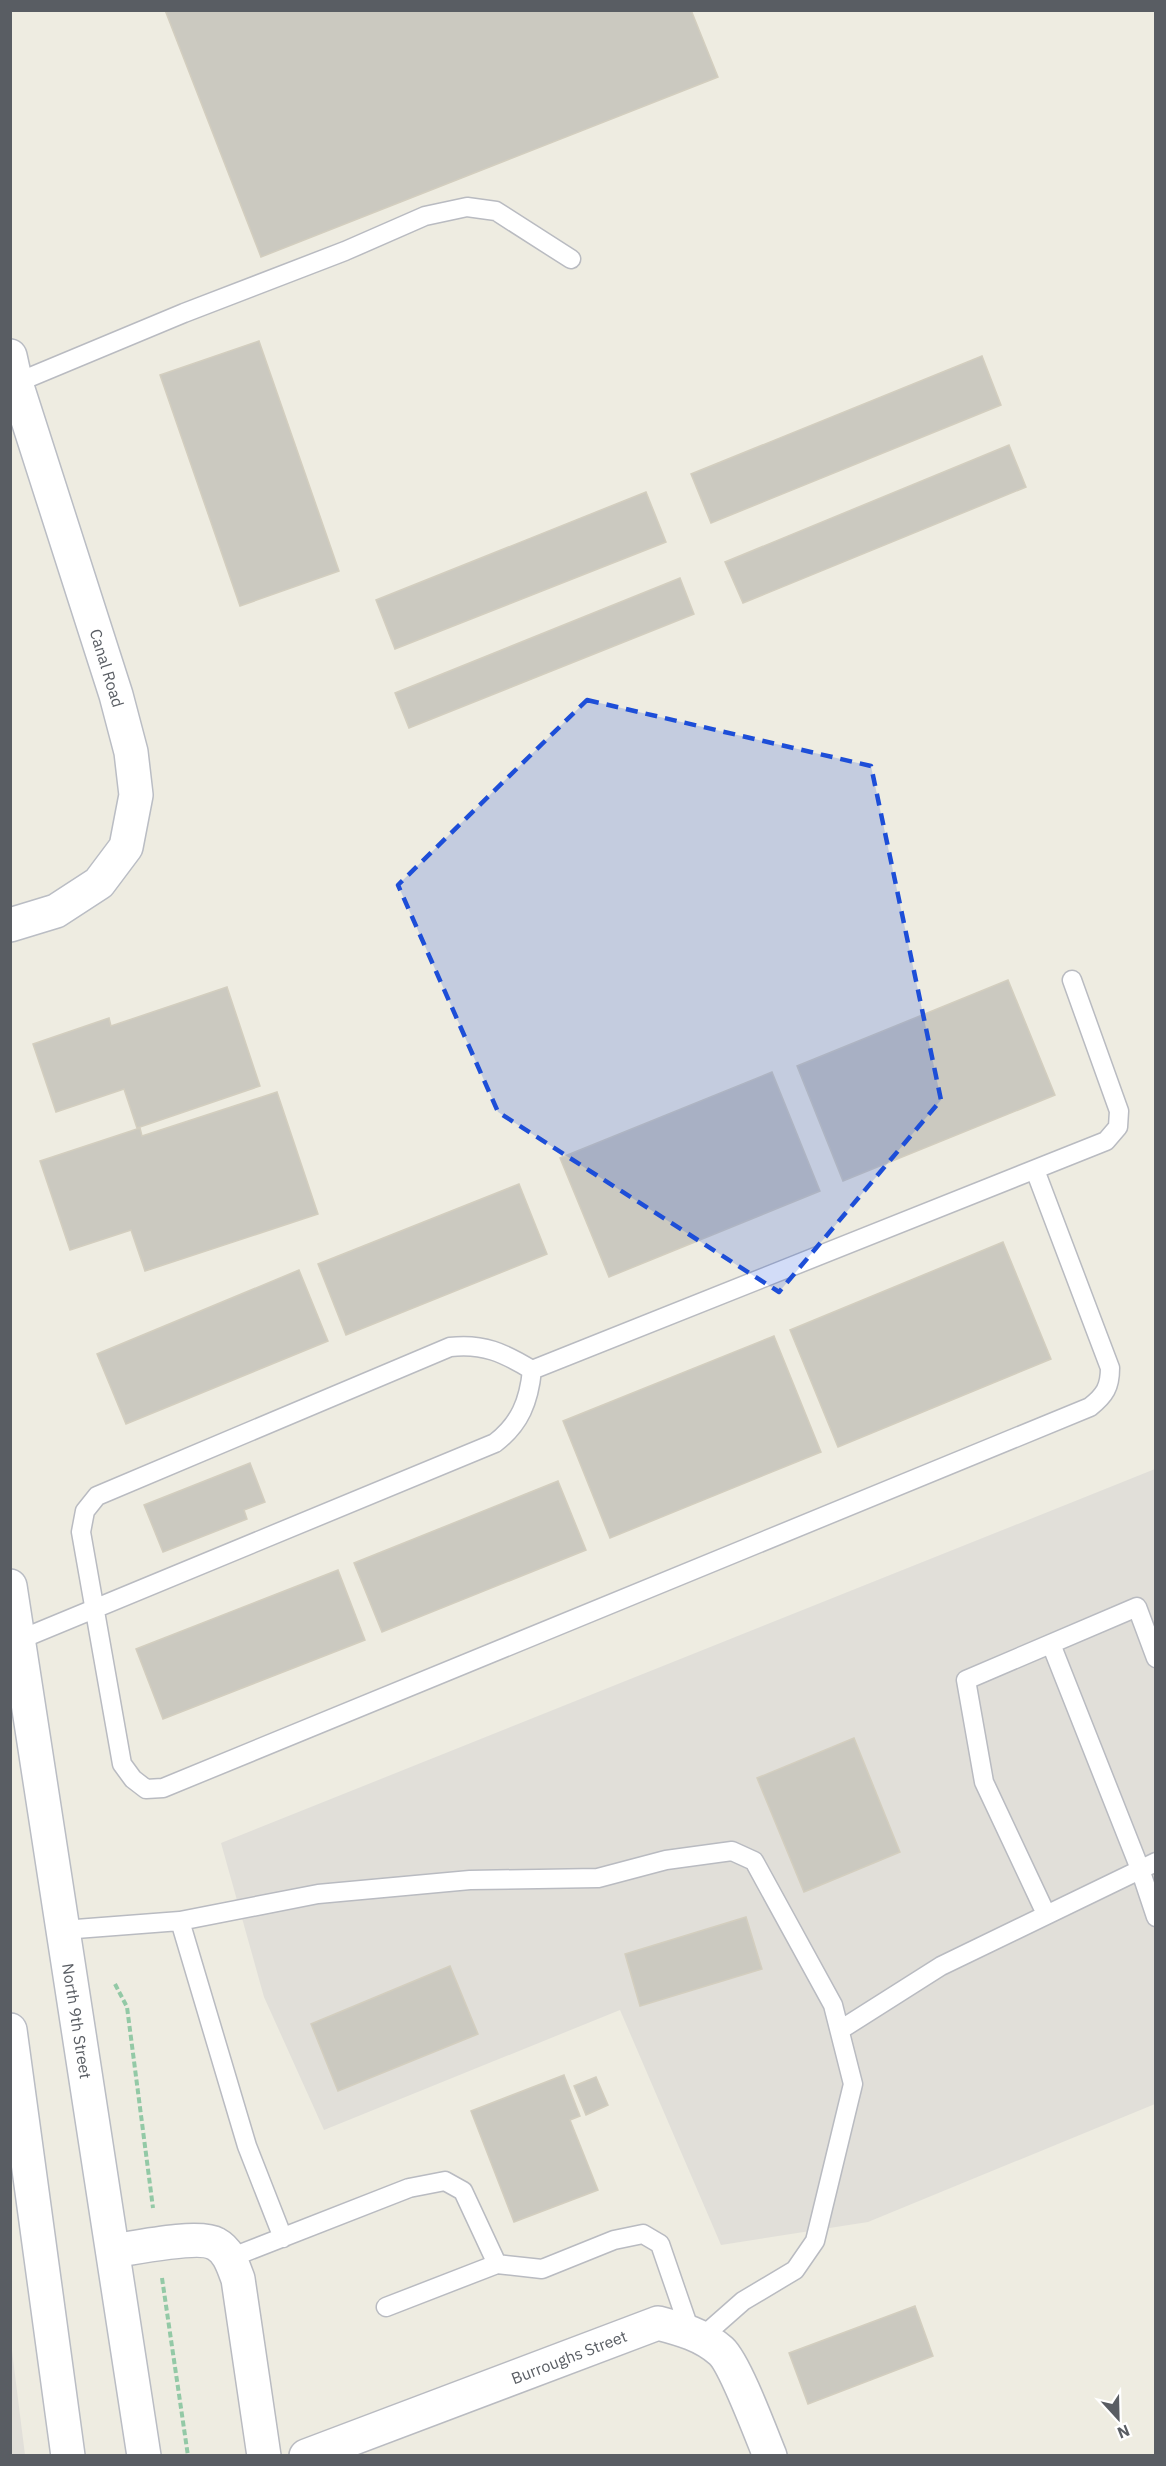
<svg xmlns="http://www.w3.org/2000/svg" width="1166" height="2466" font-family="'IBM Plex Sans',sans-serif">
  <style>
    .industrial { fill: #e1dfd9 }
    .building { fill: #cbc9c0; stroke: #d3cebf; stroke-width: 1.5 }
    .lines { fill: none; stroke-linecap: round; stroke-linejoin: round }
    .lane-casing { stroke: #b9bbc1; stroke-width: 21 }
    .street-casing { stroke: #b9bbc1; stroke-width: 36 }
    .secondary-casing { stroke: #babdc4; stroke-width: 36 }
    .path { stroke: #93c9a6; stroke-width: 4; stroke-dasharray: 6 3; stroke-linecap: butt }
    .lane { stroke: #fff; stroke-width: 18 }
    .street { stroke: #fff; stroke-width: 33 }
    .secondary { stroke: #fff; stroke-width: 33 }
    .marked { fill: #1d4ed8; fill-opacity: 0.2; stroke: #1d4ed8; stroke-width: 4.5; stroke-dasharray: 12 8; stroke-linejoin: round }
    .labels { text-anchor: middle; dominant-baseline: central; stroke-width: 6; stroke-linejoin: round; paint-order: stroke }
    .street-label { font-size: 16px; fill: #595d63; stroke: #fff }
  </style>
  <rect width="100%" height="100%" fill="#eeece1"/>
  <path class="industrial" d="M 1155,1469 L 1155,2104 L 868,2222 L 721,2245 L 620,2010 L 324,2130 L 264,1997 L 221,1843 Z
    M 11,2343 L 25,2455 L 11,2455 Z"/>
  <path class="building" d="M 165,10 L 691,10 L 718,77 L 261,257 Z
    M 259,341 L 339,571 L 240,606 L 160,375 Z
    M 982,356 L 1001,405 L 711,523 L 691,474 Z
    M 1009,445 L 1026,487 L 743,603 L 725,562 Z
    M 646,492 L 666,542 L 395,649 L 376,600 Z
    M 680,578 L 694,614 L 409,728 L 395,693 Z
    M 1008,980 L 1055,1095 L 843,1181 L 797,1066 Z
    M 227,987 L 260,1086 L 137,1128 L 124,1089 L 56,1112 L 33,1044 L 109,1018 L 111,1026 Z
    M 772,1072 L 820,1191 L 609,1277 L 560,1158 Z
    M 277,1092 L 318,1214 L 145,1271 L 131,1230 L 70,1250 L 40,1161 L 140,1128 L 142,1136 Z
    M 519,1184 L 547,1254 L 346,1335 L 318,1264 Z
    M 1003,1242 L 1051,1359 L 838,1447 L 790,1330 Z
    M 299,1270 L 328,1341 L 126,1424 L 97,1354 Z
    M 774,1336 L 821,1452 L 610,1538 L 563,1421 Z
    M 250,1463 L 265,1502 L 244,1510 L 247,1519 L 163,1552 L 144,1505 Z
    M 558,1481 L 586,1550 L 382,1632 L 354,1563 Z
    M 338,1570 L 365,1640 L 163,1719 L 136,1649 Z
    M 854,1738 L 900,1852 L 804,1892 L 757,1778 Z
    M 746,1917 L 762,1969 L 640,2006 L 625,1954 Z
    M 450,1966 L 478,2034 L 338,2091 L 311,2024 Z
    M 564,2075 L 580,2116 L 570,2120 L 598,2190 L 514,2222 L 471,2111 Z
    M 596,2077 L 608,2105 L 586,2115 L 574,2086 Z
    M 915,2306 L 933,2356 L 808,2404 L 789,2353 Z"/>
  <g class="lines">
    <defs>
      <path id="lane" d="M 16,383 L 184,313 L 345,251 L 425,216 L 467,207 L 496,211 L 571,259
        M 532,1370 C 504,1353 483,1343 450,1347 L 97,1496 L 85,1511 L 81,1532 L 122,1764 L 133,1779 L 146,1789 L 163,1788 L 1090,1407 C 1105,1395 1110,1387 1110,1368 L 1035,1170
        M 19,1640 L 495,1443 C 520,1424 529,1401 532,1370 L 1106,1141 L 1118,1127 L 1119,1111 L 1072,980
        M 1051,1644 L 1140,1869 L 1156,1917
        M 1046,1914 L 984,1782 L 966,1680 L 1137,1607 L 1156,1658
        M 180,1921 L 318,1894 L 470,1880 L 598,1878 L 666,1860 L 732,1851 L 754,1861 L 833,2005 L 853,2084 L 815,2241 L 795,2270 L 743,2301 L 701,2338
        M 63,1930 L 180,1921 L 247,2146 L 283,2238
        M 840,2030 L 941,1966 L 1156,1862
        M 230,2258 L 409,2188 L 445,2181 L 463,2191 L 497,2264 L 542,2269 L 614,2240 L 643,2234 L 660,2244 L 690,2331
        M 386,2307 L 497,2264"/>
      <path id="street" d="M 113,2251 C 134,2248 199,2234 216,2244 C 229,2251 233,2266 238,2279 L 264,2456
        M 306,2456 L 658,2323 C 681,2329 703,2335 721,2351 C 735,2364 761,2434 770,2456"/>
      <path id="secondary" d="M 10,356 L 16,383 L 116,695 L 131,752 L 136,795 L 126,847 L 99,883 L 56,911 L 10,925
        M 10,1586 L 144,2456
        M 10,2030 L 68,2456"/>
    </defs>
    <use href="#lane" class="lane-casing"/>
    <use href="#street" class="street-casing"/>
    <use href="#secondary" class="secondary-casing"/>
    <path class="path" d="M 115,1984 L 127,2007 L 153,2208
      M 162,2278 L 188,2456"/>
    <use href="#lane" class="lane"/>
    <use href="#street" class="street"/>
    <use href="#secondary" class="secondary"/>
  </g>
  <path class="marked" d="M 587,700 L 871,766 L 941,1100 L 779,1292 L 498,1112 L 398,885 Z"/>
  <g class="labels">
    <g class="street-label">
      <text transform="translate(107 668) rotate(73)">Canal Road</text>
      <text transform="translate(77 2021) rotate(81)">North 9th Street</text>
      <text transform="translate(569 2357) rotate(-21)">Burroughs Street</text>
    </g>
  </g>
  <rect width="1166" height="2466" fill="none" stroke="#595d63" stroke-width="24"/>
  <g transform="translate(1118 2418) rotate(158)" stroke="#ffffff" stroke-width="4.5" paint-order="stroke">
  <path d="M0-4.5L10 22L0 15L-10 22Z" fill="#595d63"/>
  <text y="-9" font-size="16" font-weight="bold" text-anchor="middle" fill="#595d63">N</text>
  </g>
</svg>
